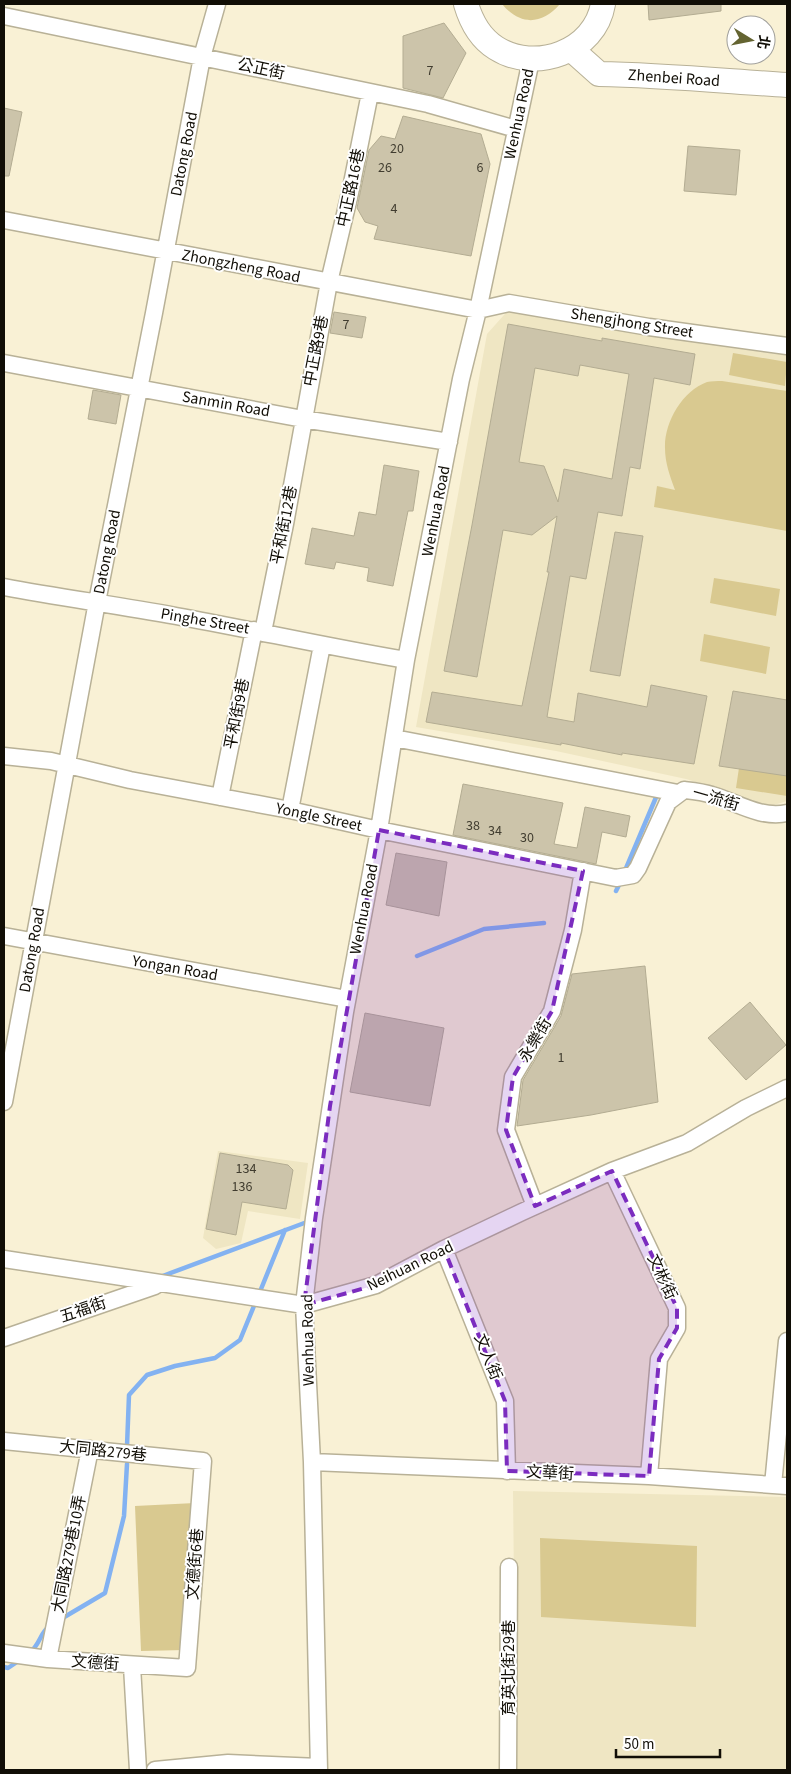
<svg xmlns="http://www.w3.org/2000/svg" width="791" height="1774" font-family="'Source Sans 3','Noto Sans TC',sans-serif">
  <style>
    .built { fill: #efe6c3 }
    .green { fill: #d9c990 }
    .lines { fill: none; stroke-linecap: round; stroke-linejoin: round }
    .stream { stroke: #83b2f1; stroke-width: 4.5 }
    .building { fill: #ccc4aa; stroke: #b3ac92; fill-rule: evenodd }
    .street-casing { stroke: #b8b197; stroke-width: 19 }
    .secondary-casing { stroke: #b8b197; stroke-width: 26 }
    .street { stroke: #fff; stroke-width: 16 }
    .secondary { stroke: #fff; stroke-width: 24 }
    .marked { fill: #7b2cbf; fill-opacity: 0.2; stroke: #7b2cbf; stroke-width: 4; stroke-dasharray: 10 6; stroke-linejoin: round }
    .labels { text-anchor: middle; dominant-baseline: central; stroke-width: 4; stroke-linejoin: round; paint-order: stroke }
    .number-label { font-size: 14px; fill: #403c2f }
    .street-label { font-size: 16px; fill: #110e06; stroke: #fff }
  </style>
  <rect width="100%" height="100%" fill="#f9f1d5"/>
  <path class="built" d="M 512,306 L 787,352 L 787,801 L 764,808 L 723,790 L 686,779 L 556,751 L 416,727 L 487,334 Z
    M 218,1151 L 308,1163 L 300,1219 L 248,1211 L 241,1243 L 216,1249 L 203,1238 Z
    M 513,1491 L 787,1497 L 787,1770 L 516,1770 Z"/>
  <path class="green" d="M 502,4 L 560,4 C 542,25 520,26 502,4 Z
    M 733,353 L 787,362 L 785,386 L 729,375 Z
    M 722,381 L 787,391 L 787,531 L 654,507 L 657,486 L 675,490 C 670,476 665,463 665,448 C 664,423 682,391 707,382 C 711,381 717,381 722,381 Z
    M 714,578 L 780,589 L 776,616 L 710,603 Z
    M 704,634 L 770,647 L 766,674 L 700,661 Z
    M 740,761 L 787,770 L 787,796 L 736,788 Z
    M 195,1503 L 185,1650 L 141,1651 L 135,1506 Z
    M 540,1538 L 697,1546 L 696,1627 L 541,1617 Z"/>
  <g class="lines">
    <path class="stream" d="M 624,873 L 657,795
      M 616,891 L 621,881
      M 417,956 L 484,929 L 544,923
      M 160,1277 L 307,1222
      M 259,1294 L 285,1230
      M 127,1446 L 129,1395 L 147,1375 L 175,1366 L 215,1358 L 240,1340 L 256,1301
      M 61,1619 L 105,1593 L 124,1516 L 127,1464
      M 30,1652 C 40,1645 40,1632 50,1626
      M 4,1667 L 8,1668 L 20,1660"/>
  </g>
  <path class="building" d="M 648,4 L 721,4 L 721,11 L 649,20 Z
    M 444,23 L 466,53 L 443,98 L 403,88 L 403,36 Z
    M 4,108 L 22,112 L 9,176 L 4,176 Z
    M 403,116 L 481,134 L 490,164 L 471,256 L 374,239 L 378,226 L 365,222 L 357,208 L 369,150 L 381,136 L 395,139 Z
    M 688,146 L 740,150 L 736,195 L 684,191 Z
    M 334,312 L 366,317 L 362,338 L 330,333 Z
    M 508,324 L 602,341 L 602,338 L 695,354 L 690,385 L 654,378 L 640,469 L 630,467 L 622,516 L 598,512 L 586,579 L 570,576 L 547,717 L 574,722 L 578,693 L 647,707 L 651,685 L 707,696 L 694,764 L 622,753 L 622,755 L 561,743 L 561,745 L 426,722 L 432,692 L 522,706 L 549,572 L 547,572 L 557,516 L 532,535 L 503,530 L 477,677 L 444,671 L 472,525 ZM 580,365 L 629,374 L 612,479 L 564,469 L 558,502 L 544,466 L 519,462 L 535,368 L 578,376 Z
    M 93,390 L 121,395 L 116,424 L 88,419 Z
    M 384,465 L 419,471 L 413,511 L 408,511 L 393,586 L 367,581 L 369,568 L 336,562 L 334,569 L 305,564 L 312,528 L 354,536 L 359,512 L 376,515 Z
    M 615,532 L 643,536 L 620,676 L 590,671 Z
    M 733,691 L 787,700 L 787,776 L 719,766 Z
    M 463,784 L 563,803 L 554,844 L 577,848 L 585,807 L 630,816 L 626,837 L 602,832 L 596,864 L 453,835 Z
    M 396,853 L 447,862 L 439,916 L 386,905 Z
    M 645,966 L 658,1102 L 591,1115 L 517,1126 L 523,1080 L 561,1016 L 572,974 Z
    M 750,1002 L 786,1045 L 746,1080 L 708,1038 Z
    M 365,1013 L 444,1028 L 430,1106 L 350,1092 Z
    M 220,1153 L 288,1165 L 293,1170 L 286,1209 L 242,1202 L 236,1235 L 206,1229 Z"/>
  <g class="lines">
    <defs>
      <path id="street" d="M 4,16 L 428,104 L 516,129
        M 4,220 L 478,310 L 509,303 L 649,327 L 787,346
        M 4,363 L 303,419 L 449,442
        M 4,587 C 61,598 118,605 176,616 C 253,630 329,647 406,660
        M 263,632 L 285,524 L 329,282 L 350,193 L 370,93
        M 394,738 L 678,793
        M 4,756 L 51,761 L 130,780 L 290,810 L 379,830 L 616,878 L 633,875 L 638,868 L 668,802 L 684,790 C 693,791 703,792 712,795 C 736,802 761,819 787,813
        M 220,797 L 254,630
        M 290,810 L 322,645
        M 4,936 L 347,999
        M 4,1102 L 97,602 L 154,313 L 202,57 L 217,4
        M 612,1171 L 677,1308 L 677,1328 L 659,1359 L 649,1476
        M 535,1206 L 506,1130 L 513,1077 L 552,1011 L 573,930 L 583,871
        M 444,1249 L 505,1401 L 507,1471
        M 4,1259 L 304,1305 L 376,1285 L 444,1249 L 522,1212 L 612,1171 L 687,1143 L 746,1108 L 787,1088
        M 4,1338 L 155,1286
        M 4,1441 L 203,1461 L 187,1668 L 48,1659 L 4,1653
        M 312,1462 L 649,1476 L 787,1486
        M 773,1485 L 787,1341
        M 48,1659 L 90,1449
        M 132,1666 L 138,1770
        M 155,1770 L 228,1763 L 319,1767
        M 319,1770 L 312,1462 L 304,1305 L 314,1218 L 345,1012 L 379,830 L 406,660 L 461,379 L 478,310 L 531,60
        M 508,1770 L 509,1567"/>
      <path id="secondary" d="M 466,4 C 471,21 480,38 496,48 C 535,73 595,52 603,4
        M 571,49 L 599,74 C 661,75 724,81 787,85"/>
    </defs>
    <use href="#street" class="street-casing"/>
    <use href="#secondary" class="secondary-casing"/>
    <use href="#street" class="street"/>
    <use href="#secondary" class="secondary"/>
  </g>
  <path class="marked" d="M 379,830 L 583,871 L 552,1011 L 513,1077 L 506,1130 L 535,1206 L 612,1171 L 677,1308 L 677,1328 L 659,1359 L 649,1476 L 507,1471 L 505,1401 L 444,1249 L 376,1285 L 304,1305 L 330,1106 Z"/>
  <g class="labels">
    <g class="number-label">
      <text x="430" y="71">7</text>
      <text x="397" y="149">20</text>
      <text x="385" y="168">26</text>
      <text x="480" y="168">6</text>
      <text x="394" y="209">4</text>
      <text x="346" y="325">7</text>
      <text x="473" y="826">38</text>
      <text x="495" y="831">34</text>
      <text x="527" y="838">30</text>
      <text x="561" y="1058">1</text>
      <text x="246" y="1169">134</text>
      <text x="242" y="1187">136</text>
    </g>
    <g class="street-label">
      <text transform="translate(261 69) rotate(12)">公正街</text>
      <text transform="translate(674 78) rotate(4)">Zhenbei Road</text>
      <text transform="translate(519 114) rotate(-78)">Wenhua Road</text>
      <text transform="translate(184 154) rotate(-79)">Datong Road</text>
      <text transform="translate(351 188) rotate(-78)">中正路16巷</text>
      <text transform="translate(241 266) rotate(11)">Zhongzheng Road</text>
      <text transform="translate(632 323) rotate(9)">Shengjhong Street</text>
      <text transform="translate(316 351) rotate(-79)">中正路9巷</text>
      <text transform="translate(226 404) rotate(10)">Sanmin Road</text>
      <text transform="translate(436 511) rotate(-79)">Wenhua Road</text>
      <text transform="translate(284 525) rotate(-79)">平和街12巷</text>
      <text transform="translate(107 552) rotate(-79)">Datong Road</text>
      <text transform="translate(205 621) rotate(10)">Pinghe Street</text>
      <text transform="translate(237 714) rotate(-79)">平和街9巷</text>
      <text transform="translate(716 799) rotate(16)">一流街</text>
      <text transform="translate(319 817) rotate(12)">Yongle Street</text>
      <text transform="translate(364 909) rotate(-79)">Wenhua Road</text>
      <text transform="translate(32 950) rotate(-80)">Datong Road</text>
      <text transform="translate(175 968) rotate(10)">Yongan Road</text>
      <text transform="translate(535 1040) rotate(-59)">永樂街</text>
      <text transform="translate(410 1266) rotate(-26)">Neihuan Road</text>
      <text transform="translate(662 1277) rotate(65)">文彬街</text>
      <text transform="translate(83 1310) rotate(-19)">五福街</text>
      <text transform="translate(308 1340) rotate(-91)">Wenhua Road</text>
      <text transform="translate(488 1357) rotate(68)">文人街</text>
      <text transform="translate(103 1451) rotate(6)">大同路279巷</text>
      <text transform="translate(550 1473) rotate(3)">文華街</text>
      <text transform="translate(69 1554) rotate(-79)">大同路279巷10弄</text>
      <text transform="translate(195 1564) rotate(-86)">文德街6巷</text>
      <text transform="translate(95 1663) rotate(4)">文德街</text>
      <text transform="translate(509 1668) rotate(-90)">育英北街29巷</text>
    </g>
  </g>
  <rect width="791" height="1774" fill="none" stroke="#110e06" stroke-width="10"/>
  <g transform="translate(751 40) rotate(100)"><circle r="24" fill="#ffffff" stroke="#a09f9b"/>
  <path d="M0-4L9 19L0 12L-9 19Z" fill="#646431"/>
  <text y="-8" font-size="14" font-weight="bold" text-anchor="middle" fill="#110e06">北</text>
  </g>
  <path d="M616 1749v8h104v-8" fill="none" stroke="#110e06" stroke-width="2.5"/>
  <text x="624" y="1749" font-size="15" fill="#110e06" stroke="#ffffff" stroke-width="4" paint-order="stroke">50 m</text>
</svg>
